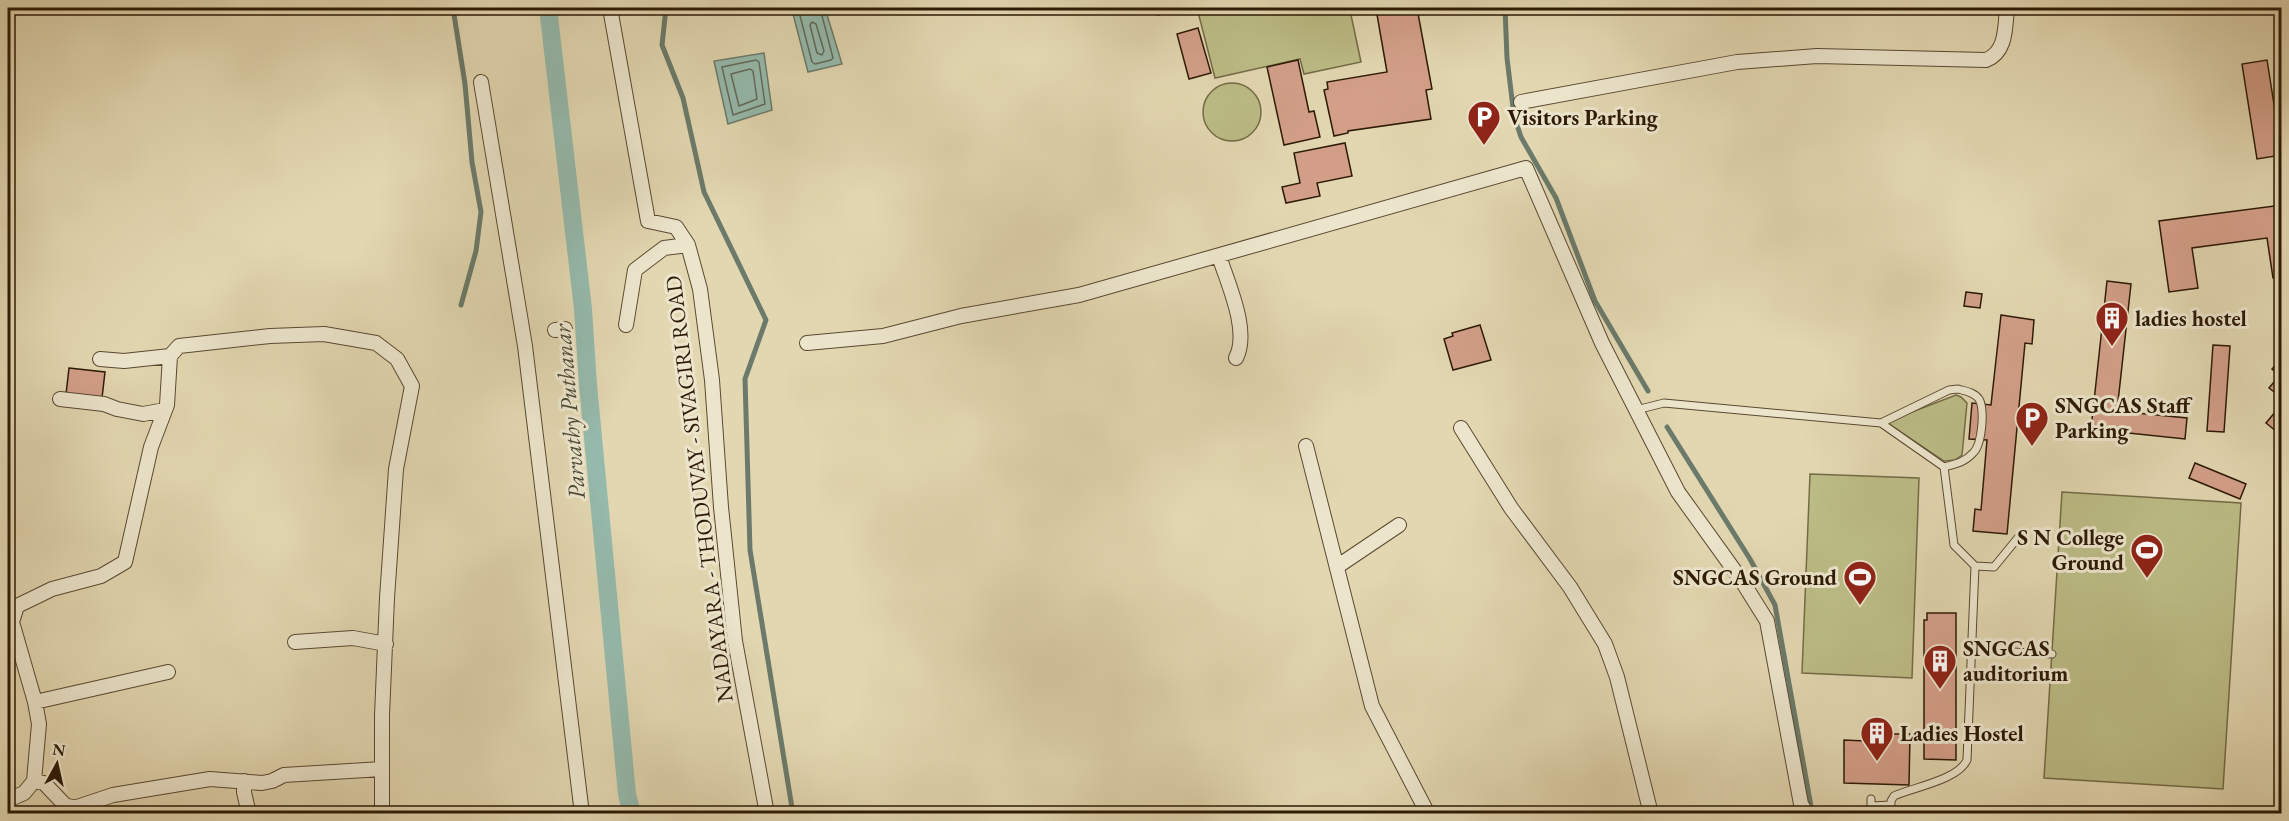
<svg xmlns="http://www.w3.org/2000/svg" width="2289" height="821" font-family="'EB Garamond',serif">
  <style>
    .green { fill: #bcbc86; stroke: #746b46; stroke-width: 1.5 }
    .water { fill: #95baad; stroke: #6b7a6a; stroke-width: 1.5 }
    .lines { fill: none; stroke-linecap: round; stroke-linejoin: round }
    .shore { stroke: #616a5a; stroke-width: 1.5 }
    .stream { stroke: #6b7a6a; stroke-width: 5 }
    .canal { stroke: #95baad; stroke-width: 18 }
    .building { fill: #d39f89; stroke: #2d1a06; stroke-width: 1.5 }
    .service-casing { stroke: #5a4931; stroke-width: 9 }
    .minor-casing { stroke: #5a4931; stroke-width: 16 }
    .service { stroke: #ece5cc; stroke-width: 7 }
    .minor { stroke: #ece5cc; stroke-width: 14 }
    .labels { text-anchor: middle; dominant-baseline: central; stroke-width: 6; stroke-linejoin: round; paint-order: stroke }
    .poi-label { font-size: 22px; font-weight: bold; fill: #2d1a06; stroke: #ece5cc; text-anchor: start }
    .street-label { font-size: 22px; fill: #2d1a06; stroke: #ece5cc }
    .water-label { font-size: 24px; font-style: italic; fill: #4c4a38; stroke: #ece5cc }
  </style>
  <rect width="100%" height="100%" fill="#e2d7b1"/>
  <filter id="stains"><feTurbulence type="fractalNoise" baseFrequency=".00333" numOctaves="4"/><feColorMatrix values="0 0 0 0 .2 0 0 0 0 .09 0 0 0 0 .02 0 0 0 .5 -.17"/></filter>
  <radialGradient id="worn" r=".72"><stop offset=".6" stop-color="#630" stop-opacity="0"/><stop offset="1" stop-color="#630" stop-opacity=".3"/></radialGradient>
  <path class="green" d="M 1197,8 L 1379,8 L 1351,15 L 1361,62 L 1304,74 L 1300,59 L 1215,78 Z
    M1203 112a29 29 0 1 1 58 0a29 29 0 1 1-58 0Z
    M 1956,395 L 1961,397 L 1967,403 L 1962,455 L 1955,460 L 1944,461 L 1886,422 Z
    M 1810,474 L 1919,478 L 1912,678 L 1802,673 Z
    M 2062,492 L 2241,503 L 2223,789 L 2044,778 Z"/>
  <path class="water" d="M 801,8 L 825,8 L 842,64 L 808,72 L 792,10 Z
    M 764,53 L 772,110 L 728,124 L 714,61 Z"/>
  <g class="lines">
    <path class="shore" d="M 798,8 L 812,62 L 815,64 L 831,60 L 833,58 L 820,8
      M 812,22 L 816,24 L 824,51 L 822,55 L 817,53 L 810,25 Z
      M 756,60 L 759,62 L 765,104 L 733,115 L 722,67 Z
      M 750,69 L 753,71 L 757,99 L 739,106 L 731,74 Z"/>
    <path class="stream" d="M 453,8 L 465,84 L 472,162 L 481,212 L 476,251 L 461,305
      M 666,8 L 662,45 L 683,98 L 704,192 L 766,320 L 745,379 L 750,550 L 793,814
      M 1505,8 L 1507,58 L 1514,116 L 1521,137 L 1556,198 L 1595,301 L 1648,391
      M 1667,427 L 1750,559 L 1775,605 L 1812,812"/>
    <path class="canal" d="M 548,8 L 583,309 L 588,385 L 627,794 L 632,814"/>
  </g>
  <path class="building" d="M 1155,8 L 1185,8 L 1158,15 Z
    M 1383,8 L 1417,8 L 1432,89 L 1426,90 L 1431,119 L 1348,131 L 1348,133 L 1334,136 L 1324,90 L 1328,89 L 1327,82 L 1387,72 L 1376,9 Z
    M 1198,28 L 1211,73 L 1189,79 L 1177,34 Z
    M 1298,60 L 1309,112 L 1314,111 L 1320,137 L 1284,145 L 1267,67 Z
    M 2267,60 L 2282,155 L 2257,159 L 2242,64 Z
    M 1345,143 L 1352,176 L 1317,183 L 1320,196 L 1286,203 L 1282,187 L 1300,183 L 1294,153 Z
    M 2282,205 L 2282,277 L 2273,278 L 2267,238 L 2192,248 L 2198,288 L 2169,292 L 2159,221 Z
    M 2107,281 L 2131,284 L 2117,411 L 2187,418 L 2185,439 L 2091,429 Z
    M 1966,292 L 1982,294 L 1980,308 L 1964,306 Z
    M 2001,315 L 2034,320 L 2032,344 L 2025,343 L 2007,534 L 1973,531 L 1975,509 L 1981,510 L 1987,440 L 1969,439 L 1972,403 L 1991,405 Z
    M 1480,325 L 1491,360 L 1453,370 L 1444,339 L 1453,336 L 1452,333 Z
    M 2213,345 L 2230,346 L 2224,432 L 2207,431 Z
    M 2282,357 L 2282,398 L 2269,388 L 2280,375 L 2272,369 Z
    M 69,368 L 105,372 L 102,398 L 66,394 Z
    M 2282,404 L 2282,436 L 2266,423 Z
    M 2195,463 L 2246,484 L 2240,499 L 2189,478 Z
    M 1927,613 L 1956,613 L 1956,760 L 1924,759 L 1924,620 L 1927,620 Z
    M 1864,734 L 1910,734 L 1909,785 L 1844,783 L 1844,740 L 1865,741 Z"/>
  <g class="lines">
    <defs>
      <path id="service" d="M 1958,389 C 1965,391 1974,392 1979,399 C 1985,410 1982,445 1973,453 C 1965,462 1956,464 1944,467 L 1881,423 L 1949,390 Z
        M 1636,410 L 1664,403 L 1881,423
        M 1944,467 L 1954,545 L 1975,566 L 1994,567 L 2021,534
        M 1971,650 L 2052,654
        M 1871,799 L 1871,806 L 1891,805
        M 1891,814 L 1891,801 L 1894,796 C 1914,787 1958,780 1967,760 L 1975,566"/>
      <path id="minor" d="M 610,8 L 648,221 L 676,227 L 688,245 L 700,289 L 712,380 L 721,507 L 735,641 L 767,814
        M 481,82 L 525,346 L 582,814
        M 1521,102 L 1737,62 L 1817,56 L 1986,60 C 2007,52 2005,26 2007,8
        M 1219,256 C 1228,284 1250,331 1236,358
        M 626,325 L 635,270 L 664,248 L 688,245
        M 555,330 L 565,329
        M 807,343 L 883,336 L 961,316 L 1079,295 L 1526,168 L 1602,343 L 1678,492 L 1742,581 L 1767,621 L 1801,804 L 1807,814
        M 100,359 L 124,361 L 170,356
        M 60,399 L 104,404 L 117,409 L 143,414 L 165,410
        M 1461,428 L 1511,508 L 1570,587 L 1605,644 L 1617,677 L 1651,814
        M 1306,446 L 1372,706 L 1428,814
        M 1338,566 L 1399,525
        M 295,642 L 353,638 L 386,644
        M 35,702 L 168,672
        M 34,781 L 44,783 L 65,805 L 74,808 L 113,795 L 210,779 L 262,783 L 272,781 L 284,775 L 382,769
        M 244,781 L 244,792 L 249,814
        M 8,800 L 24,793 L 34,781 L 39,724 L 35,702 L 12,622 L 17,606 L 52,589 L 101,576 L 125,562 L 151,447 L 167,405 L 170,356 L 179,346 L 188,345 L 270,336 L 324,334 L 376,343 L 397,359 L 412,386 L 396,469 L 387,598 L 382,715 L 382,814"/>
    </defs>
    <use href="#service" class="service-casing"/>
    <use href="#minor" class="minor-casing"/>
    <use href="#service" class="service"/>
    <use href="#minor" class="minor"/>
  </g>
  <defs>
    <symbol id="parking-pin" viewBox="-11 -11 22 30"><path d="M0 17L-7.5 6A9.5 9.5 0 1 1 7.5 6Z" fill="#8f2418" stroke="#ece5cc"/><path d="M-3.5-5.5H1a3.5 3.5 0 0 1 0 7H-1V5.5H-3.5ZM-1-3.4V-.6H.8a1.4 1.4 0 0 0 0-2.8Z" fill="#fff"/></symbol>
    <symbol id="building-pin" viewBox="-11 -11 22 30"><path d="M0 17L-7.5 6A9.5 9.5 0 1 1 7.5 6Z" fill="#8f2418" stroke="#ece5cc"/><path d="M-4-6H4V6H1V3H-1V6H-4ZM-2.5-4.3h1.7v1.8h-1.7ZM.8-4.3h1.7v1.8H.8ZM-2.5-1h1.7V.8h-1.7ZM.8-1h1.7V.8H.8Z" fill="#fff"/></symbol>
    <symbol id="stadium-pin" viewBox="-11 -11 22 30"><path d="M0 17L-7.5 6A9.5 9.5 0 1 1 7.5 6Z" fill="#8f2418" stroke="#ece5cc"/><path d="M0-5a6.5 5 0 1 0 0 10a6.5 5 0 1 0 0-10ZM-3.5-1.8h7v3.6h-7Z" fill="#fff"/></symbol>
  </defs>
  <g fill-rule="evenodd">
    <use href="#parking-pin" x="1465" y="98" width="38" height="52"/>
    <use href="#building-pin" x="2093" y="299" width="38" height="52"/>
    <use href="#parking-pin" x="2013" y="399" width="38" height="52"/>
    <use href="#stadium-pin" x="2128" y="531" width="38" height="52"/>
    <use href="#stadium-pin" x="1841" y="558" width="38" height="52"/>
    <use href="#building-pin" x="1921" y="642" width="38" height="52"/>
    <use href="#building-pin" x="1858" y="714" width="38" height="52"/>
  </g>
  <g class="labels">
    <g class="poi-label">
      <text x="1507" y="117">Visitors Parking</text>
      <text x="2135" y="318">ladies hostel</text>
      <text x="2055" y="405">SNGCAS Staff<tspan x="2055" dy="25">Parking</tspan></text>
      <text x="2124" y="537" text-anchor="end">S N College<tspan x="2124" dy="25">Ground</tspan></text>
      <text x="1837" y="577" text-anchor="end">SNGCAS Ground</text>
      <text x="1963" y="648">SNGCAS<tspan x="1963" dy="25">auditorium</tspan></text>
      <text x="1900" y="733">Ladies Hostel</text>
    </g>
    <g class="street-label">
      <text transform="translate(699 489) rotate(-97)">NADAYARA - THODUVAY - SIVAGIRI ROAD</text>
    </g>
    <g class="water-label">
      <text transform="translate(569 412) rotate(-95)">Parvathy Puthanar</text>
    </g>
  </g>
  <rect width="2289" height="821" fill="none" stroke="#e2d7b1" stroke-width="30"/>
  <rect x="9" y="9" width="2271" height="803" fill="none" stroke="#2d1a06" stroke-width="3"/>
  <rect x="15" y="15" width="2259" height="791" fill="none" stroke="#2d1a06" stroke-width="1.5"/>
  <g transform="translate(57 764) rotate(8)" stroke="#ece5cc" stroke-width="4.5" paint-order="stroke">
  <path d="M0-4.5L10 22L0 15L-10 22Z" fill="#2d1a06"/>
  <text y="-9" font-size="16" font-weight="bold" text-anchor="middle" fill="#2d1a06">N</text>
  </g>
  <rect width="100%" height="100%" filter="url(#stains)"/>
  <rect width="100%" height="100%" fill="url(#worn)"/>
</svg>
